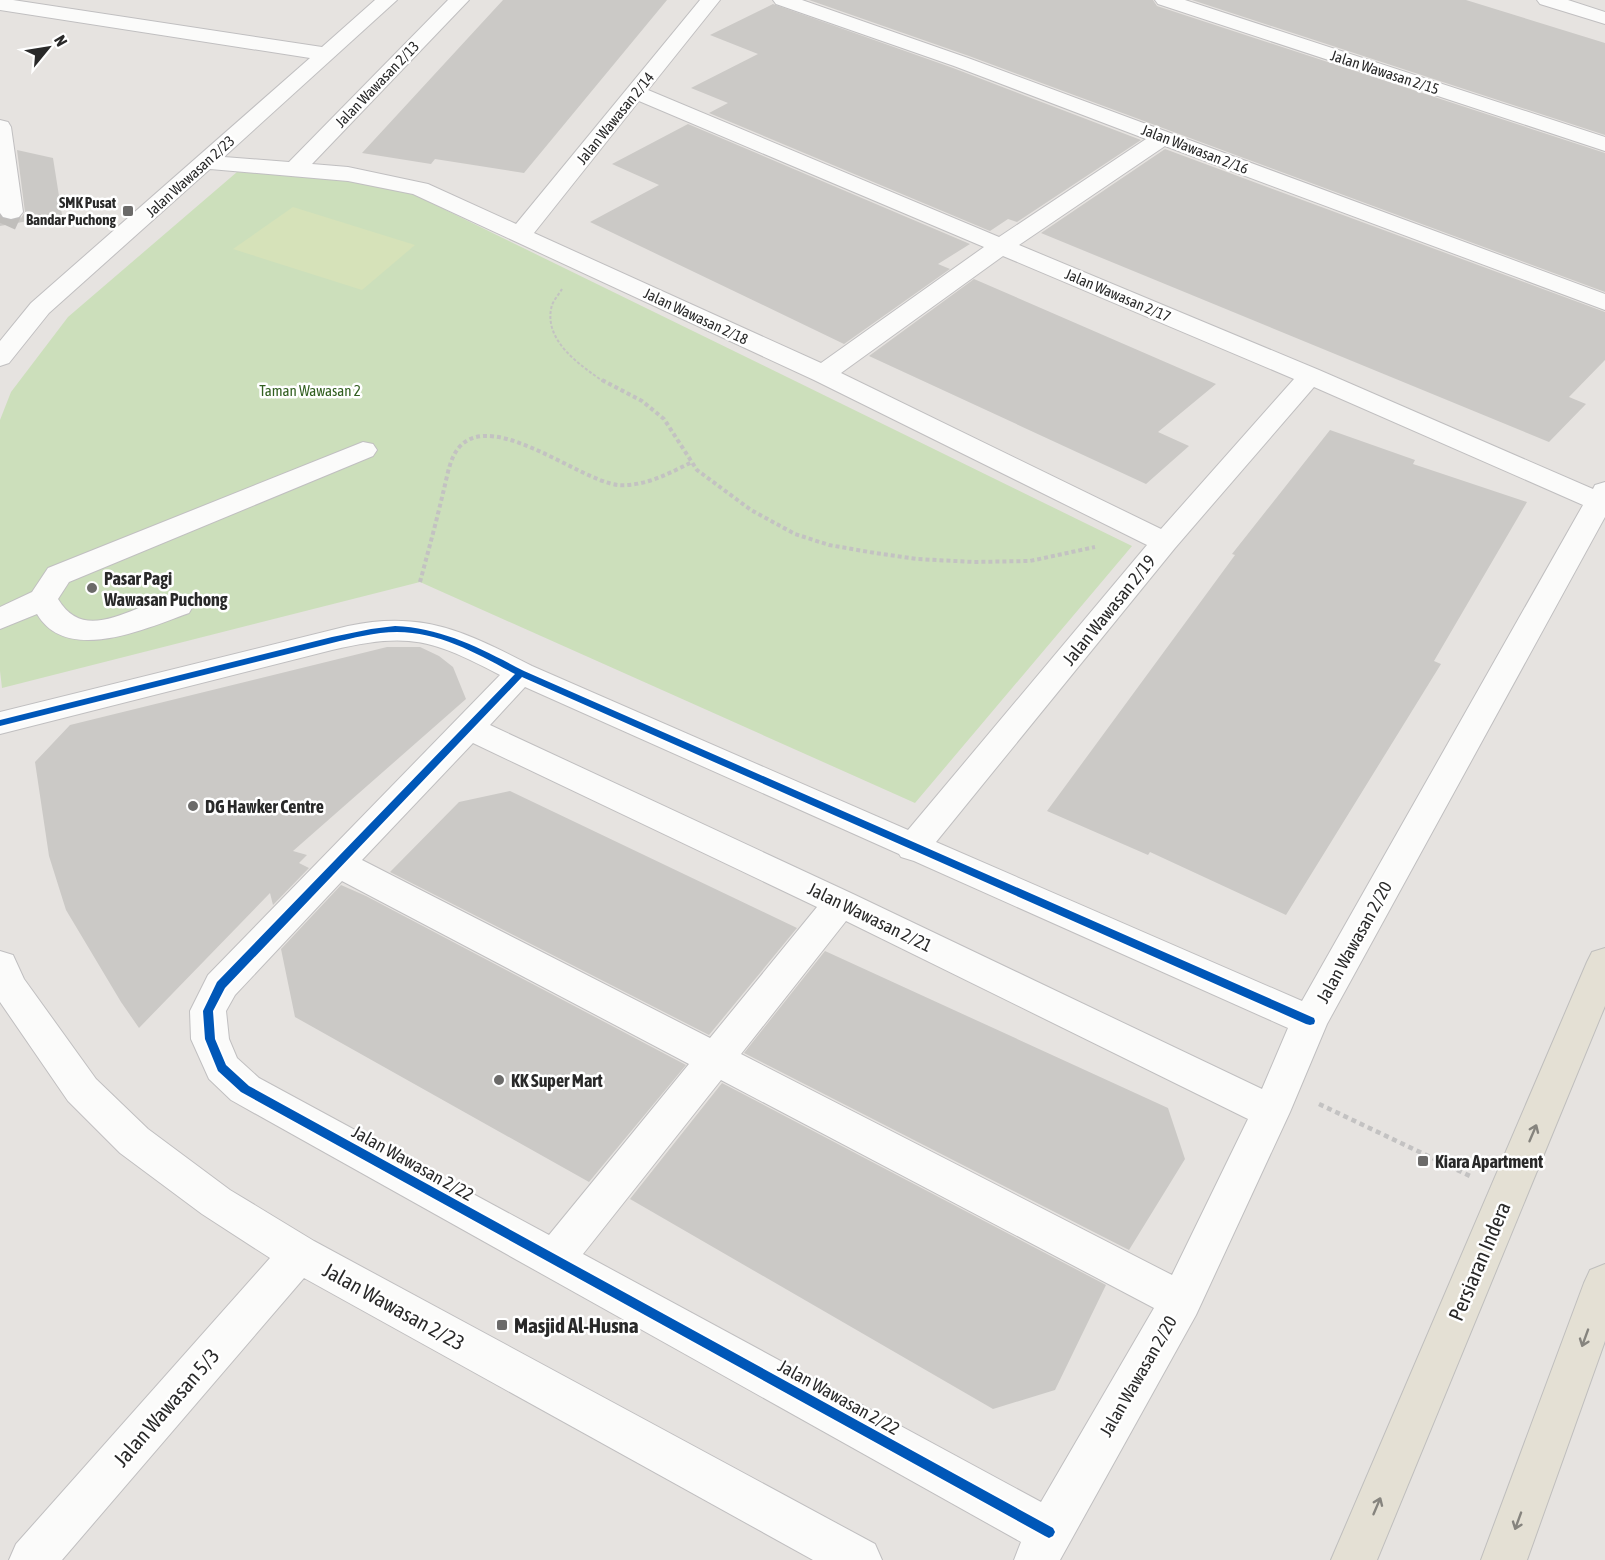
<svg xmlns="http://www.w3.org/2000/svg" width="1605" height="1560" font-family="'Asap Condensed',sans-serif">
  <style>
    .green { fill: #ccdfbb }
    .pitch { fill: #d6e2b9 }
    .building { fill: #cbc9c6 }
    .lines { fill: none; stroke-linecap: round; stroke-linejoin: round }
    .minor-tunnel { stroke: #c0bebb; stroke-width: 22; stroke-dasharray: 22 11; stroke-linecap: butt }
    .minor-casing { stroke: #c0bfc0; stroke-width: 2 }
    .major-casing { stroke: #bfbebd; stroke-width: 2 }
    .path-far2 { stroke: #c3c2c2; stroke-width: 2; stroke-dasharray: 3 2; stroke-linecap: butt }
    .path-far1 { stroke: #c3c2c2; stroke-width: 4; stroke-dasharray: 4 3; stroke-linecap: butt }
    .path { stroke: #c3c2c2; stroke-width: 4.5; stroke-dasharray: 5 4; stroke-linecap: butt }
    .minor { fill: #fbfbfa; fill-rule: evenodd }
    .major { fill: #e4e0d4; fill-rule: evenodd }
    .cycleway-casing { stroke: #fff; stroke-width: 4 }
    .cycleway { fill: #0057b8; fill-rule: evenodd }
    .oneway { stroke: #86847e }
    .poi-dot { fill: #6b6a69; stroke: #fff; stroke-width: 2 }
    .labels { text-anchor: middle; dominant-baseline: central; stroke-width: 5; stroke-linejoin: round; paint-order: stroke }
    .far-street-label { font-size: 15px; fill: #292929; stroke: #fff }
    .far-poi-label { font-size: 15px; font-weight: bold; fill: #292929; stroke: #fff; text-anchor: end }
    .far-park-label { font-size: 15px; fill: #325f20; stroke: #fff }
    .poi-label { font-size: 18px; font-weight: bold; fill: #292929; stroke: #fff; text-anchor: start }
    .street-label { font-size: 18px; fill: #292929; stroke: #fff }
    .near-street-label { font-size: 21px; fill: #292929; stroke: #fff }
    .near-poi-label { font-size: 21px; font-weight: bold; fill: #292929; stroke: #fff; text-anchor: start }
  </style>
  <rect width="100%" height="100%" fill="#e6e3e0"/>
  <path class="green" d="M 237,172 L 344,179 L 413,194 L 1132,546 L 915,803 L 420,582 L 2,688 L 0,671 L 0,420 L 11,392 L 68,317 Z"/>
  <path class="pitch" d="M 293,207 L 415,245 L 362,290 L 233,249 Z"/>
  <path class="building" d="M 503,0 L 667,0 L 524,173 L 435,159 L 431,164 L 362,153 Z
    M 809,0 L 1153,0 L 1157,6 L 1605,153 L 1605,292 L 969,56 Z
    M 1192,0 L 1466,0 L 1605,43 L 1605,135 Z
    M 773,4 L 953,68 L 1141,140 L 1017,222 L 1008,219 L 990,231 L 709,113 L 728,103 L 691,88 L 758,54 L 710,35 Z
    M 688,124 L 970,244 L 938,264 L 950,269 L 844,344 L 590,222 L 659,185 L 612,164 Z
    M 1165,149 L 1605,312 L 1605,360 L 1569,397 L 1586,404 L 1549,442 L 1041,233 Z
    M 17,150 L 53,158 L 62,215 L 0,226 L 0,217 L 12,221 L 21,218 L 25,212 Z
    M 974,279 L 1216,384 L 1158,432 L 1189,446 L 1146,484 L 869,356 Z
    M 1330,430 L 1415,460 L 1413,464 L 1527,502 L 1434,661 L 1441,664 L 1286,915 L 1150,852 L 1148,855 L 1047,811 L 1235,555 L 1232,554 Z
    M 387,647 L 420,647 L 439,656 L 453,667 L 466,699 L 293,851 L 307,855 L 299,863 L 309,868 L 273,905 L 270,893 L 139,1028 L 121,1002 L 66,910 L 49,856 L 35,762 L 70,725 Z
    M 510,791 L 797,928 L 709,1035 L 390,872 L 459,802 Z
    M 341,885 L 366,896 L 686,1065 L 589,1182 L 295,1017 L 281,949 Z
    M 825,951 L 1168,1108 L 1185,1159 L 1129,1250 L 744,1053 Z
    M 722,1083 L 1106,1285 L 1055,1390 L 993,1409 L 630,1199 Z"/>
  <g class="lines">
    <path class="minor-tunnel" d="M 5,225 L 11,212"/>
    <defs>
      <path id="minor" d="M 0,0 L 13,0 L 322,47 L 375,0 L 397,0 L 224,157 L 289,162 L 448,0 L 469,0 L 312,164 L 348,167 L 428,184 L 516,224 L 700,0 L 720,0 L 648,90 L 999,237 L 1146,139 L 954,66 L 776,4 L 773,0 L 802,0 L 968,58 L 1605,294 L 1605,310 L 1165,146 L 1019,245 L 1319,370 L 1593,489 L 1595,485 L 1605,482 L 1605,517 L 1327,1024 L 1290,1112 L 1196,1315 L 1060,1560 L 1014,1560 L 1021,1542 L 231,1100 L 209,1079 L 191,1039 L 190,1011 L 208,975 L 500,675 C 431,639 409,632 332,650 L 0,734 L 0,712 L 348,626 C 423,610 466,632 532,666 L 908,830 L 1147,545 L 814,380 L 413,194 L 348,181 L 210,169 L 49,313 L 9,363 L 0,366 L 0,341 L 31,303 L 310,58 L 0,10 ZM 639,101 L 984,247 L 821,363 L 534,233 ZM 1003,256 L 1294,379 L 1161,529 L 841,373 ZM 1314,387 L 1583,505 L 1302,1001 L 936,842 L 1175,548 ZM 525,687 L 899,854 L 901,857 L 914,861 L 1288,1028 L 1262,1089 L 853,894 L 490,725 ZM 473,743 L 817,907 L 710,1038 L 362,860 ZM 342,881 L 689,1064 L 549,1235 L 259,1078 L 237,1058 L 229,1039 L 226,1011 L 235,995 ZM 846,921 L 1248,1119 L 1172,1275 L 741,1054 ZM 721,1080 L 1154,1308 L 1041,1502 L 583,1254 Z
        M 1155,0 L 1185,0 L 1605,137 L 1605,151 L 1158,4 Z
        M 1537,0 L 1568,0 L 1605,12 L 1605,24 L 1540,4 Z
        M 0,120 L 8,122 L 11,127 L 23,212 L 19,217 L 11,219 L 3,217 L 0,213 Z
        M 363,442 L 373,444 L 377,450 L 373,456 L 69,582 L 58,599 C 90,653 148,588 189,599 L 193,606 L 189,613 C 147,628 67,665 37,614 L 0,629 L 0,607 L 32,592 L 48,568 Z
        M 0,951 L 13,955 L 24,979 L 96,1079 L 148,1129 L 230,1190 L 314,1241 L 875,1544 L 882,1560 L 813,1560 L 304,1278 L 62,1560 L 9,1560 L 16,1544 L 270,1258 L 202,1214 L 120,1153 L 68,1101 L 0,1002 Z"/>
      <path id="major" d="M 1605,948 L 1605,1006 L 1377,1560 L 1331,1560 L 1587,962 L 1592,952 Z
        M 1605,1264 L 1605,1341 L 1527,1560 L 1481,1560 L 1584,1283 L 1590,1270 Z"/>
    </defs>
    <use href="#minor" class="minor-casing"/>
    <use href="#major" class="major-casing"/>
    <path class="path-far2" d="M 562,289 C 559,294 554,300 552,305 C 542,340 580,365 604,382"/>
    <path class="path-far1" d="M 602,380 L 642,401 L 664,419 L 697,470 L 751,510 L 795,534 L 829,545 L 875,553 L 917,559 L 974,562 L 1030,561 L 1095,547
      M 420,582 C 428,552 436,523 443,493 C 446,482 448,468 453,457 C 480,398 578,481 618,485 C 644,487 670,473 692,462"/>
    <path class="path" d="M 1319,1104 L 1470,1176"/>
    <use href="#minor" class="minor"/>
    <use href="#major" class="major"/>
    <defs>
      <path id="cycleway" d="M 395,626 C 443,628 482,649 524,671 L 1314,1018 L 1315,1021 L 1314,1024 L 1310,1025 L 1306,1024 L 522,677 L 225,988 L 213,1011 L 215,1039 L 226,1065 L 249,1086 L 1053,1528 L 1055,1532 L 1053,1536 L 1049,1538 L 1045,1536 L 241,1092 L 218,1071 L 205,1039 L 203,1011 L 217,982 L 515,674 C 478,654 440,632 397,632 C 375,632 353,638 332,643 L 0,726 L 0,720 L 332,637 L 371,629 Z"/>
    </defs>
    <use href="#cycleway" class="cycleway-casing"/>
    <use href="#cycleway" class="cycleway"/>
  </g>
  <defs><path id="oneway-shaft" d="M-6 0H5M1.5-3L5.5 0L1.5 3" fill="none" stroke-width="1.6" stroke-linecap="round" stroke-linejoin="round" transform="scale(1.5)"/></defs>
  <g class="oneway">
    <use href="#oneway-shaft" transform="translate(1533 1133) rotate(-67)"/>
    <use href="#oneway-shaft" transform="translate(1585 1338) rotate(110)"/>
    <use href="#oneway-shaft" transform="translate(1377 1506) rotate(-67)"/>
    <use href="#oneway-shaft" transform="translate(1518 1521) rotate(110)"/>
  </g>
  <g class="poi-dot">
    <rect x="122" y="205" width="12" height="12" rx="3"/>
    <circle cx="92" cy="588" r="6"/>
    <circle cx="193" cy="806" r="6"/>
    <circle cx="499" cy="1080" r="6"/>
    <rect x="1417" y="1155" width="12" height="12" rx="3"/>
    <rect x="496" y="1319" width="12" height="12" rx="3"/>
  </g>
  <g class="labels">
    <g class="far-street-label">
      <text transform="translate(1385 72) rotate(18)">Jalan Wawasan 2/15</text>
      <text transform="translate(377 84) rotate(-46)">Jalan Wawasan 2/13</text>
      <text transform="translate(615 118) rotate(-51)">Jalan Wawasan 2/14</text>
      <text transform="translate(1195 149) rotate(21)">Jalan Wawasan 2/16</text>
      <text transform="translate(190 176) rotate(-42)">Jalan Wawasan 2/23</text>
      <text transform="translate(1118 295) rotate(23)">Jalan Wawasan 2/17</text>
      <text transform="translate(696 316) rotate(25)">Jalan Wawasan 2/18</text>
    </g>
    <g class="far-poi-label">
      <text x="116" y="202">SMK Pusat<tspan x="116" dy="17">Bandar Puchong</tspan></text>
    </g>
    <g class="far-park-label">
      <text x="310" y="390">Taman Wawasan 2</text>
    </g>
    <g class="poi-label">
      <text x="104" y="578">Pasar Pagi<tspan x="104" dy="21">Wawasan Puchong</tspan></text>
      <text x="205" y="806">DG Hawker Centre</text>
      <text x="511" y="1080">KK Super Mart</text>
      <text x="1435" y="1161">Kiara Apartment</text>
    </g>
    <g class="street-label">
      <text transform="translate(1109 610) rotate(-51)">Jalan Wawasan 2/19</text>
      <text transform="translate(870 917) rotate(26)">Jalan Wawasan 2/21</text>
      <text transform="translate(1354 942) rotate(-61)">Jalan Wawasan 2/20</text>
      <text transform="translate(413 1163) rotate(29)">Jalan Wawasan 2/22</text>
      <text transform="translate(1138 1376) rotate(-60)">Jalan Wawasan 2/20</text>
      <text transform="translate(839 1397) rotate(29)">Jalan Wawasan 2/22</text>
    </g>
    <g class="near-street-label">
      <text transform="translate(1479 1261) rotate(-67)">Persiaran Indera</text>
      <text transform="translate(394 1306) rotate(29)">Jalan Wawasan 2/23</text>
      <text transform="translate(166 1407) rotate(-49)">Jalan Wawasan 5/3</text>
    </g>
    <g class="near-poi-label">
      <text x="514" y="1325">Masjid Al-Husna</text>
    </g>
  </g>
  <g transform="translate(48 48) rotate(60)" stroke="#ffffff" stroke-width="4.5" paint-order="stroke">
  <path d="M0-4.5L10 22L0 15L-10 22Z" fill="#292929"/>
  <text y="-9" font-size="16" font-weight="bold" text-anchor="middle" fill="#292929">N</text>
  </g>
</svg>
